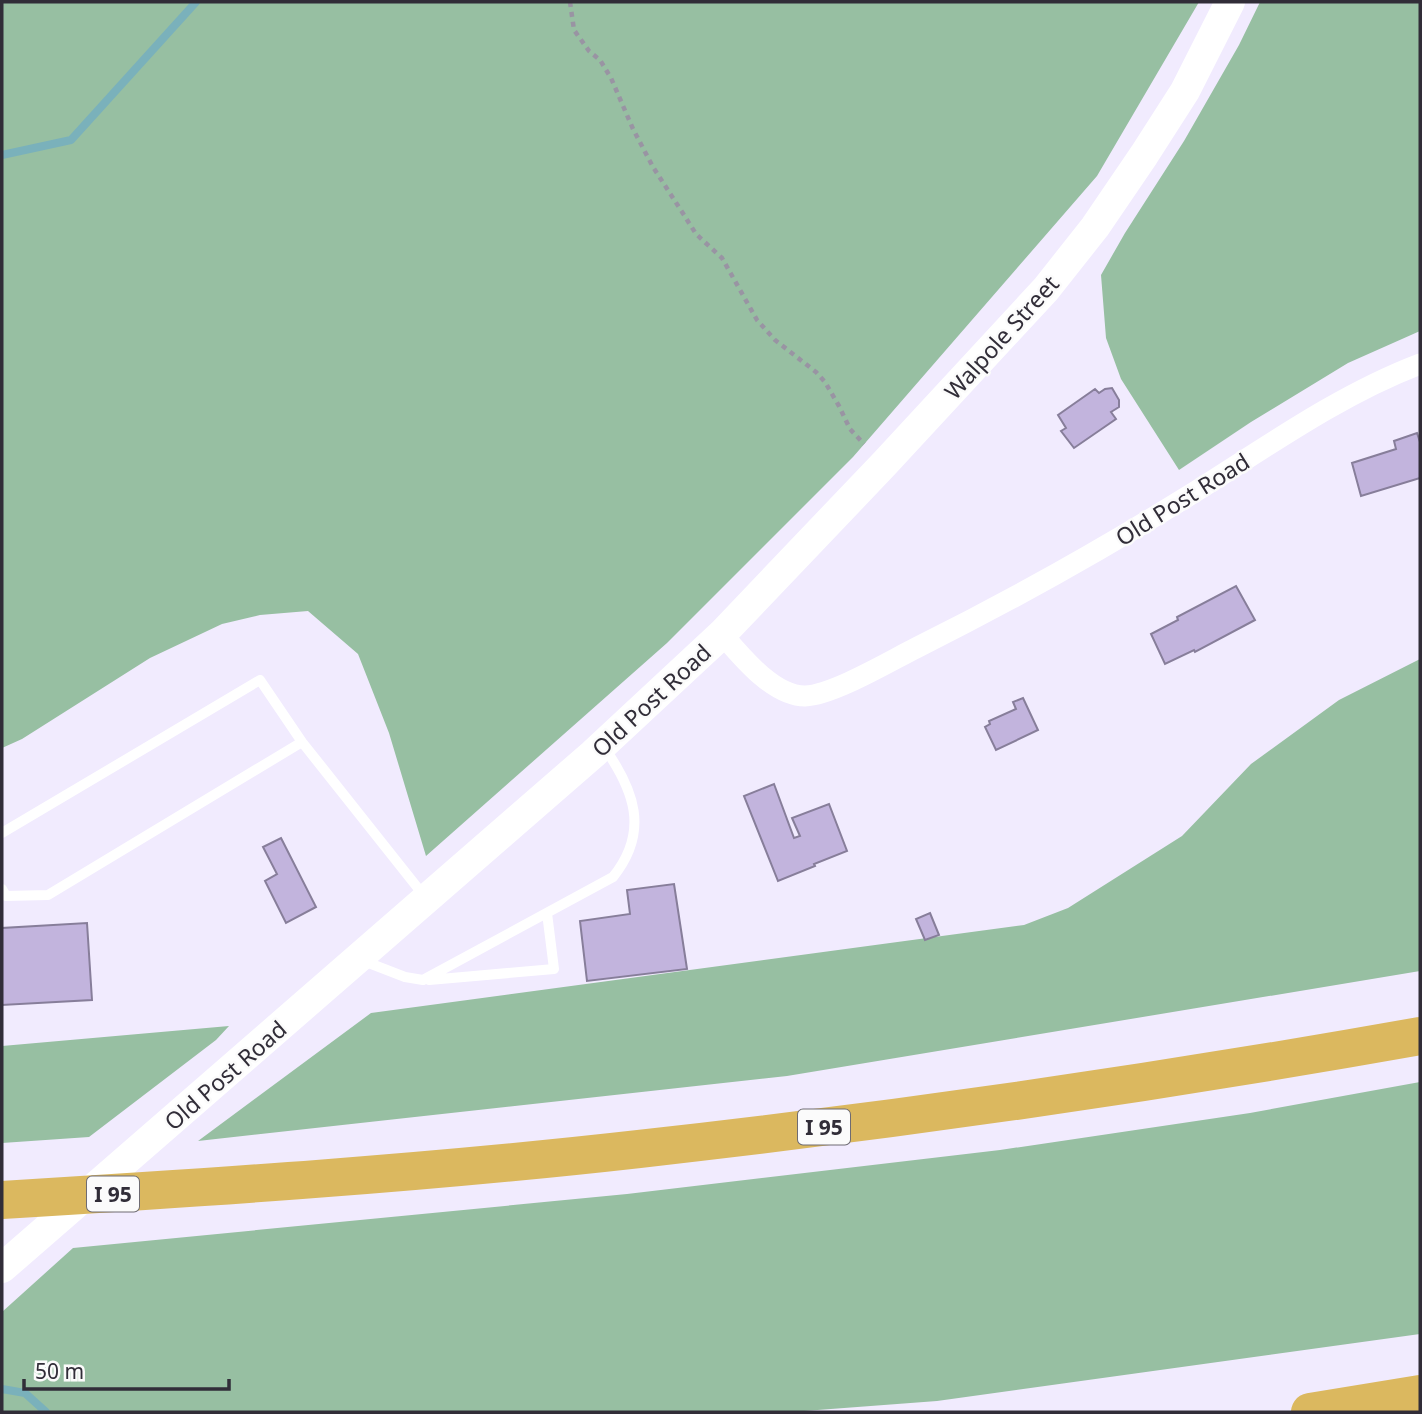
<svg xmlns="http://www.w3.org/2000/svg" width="1422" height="1414" font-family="'Noto Sans',sans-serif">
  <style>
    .forest { fill: #97bfa2 }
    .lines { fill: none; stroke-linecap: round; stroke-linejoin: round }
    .stream { stroke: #7ab1bb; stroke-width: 8 }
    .building { fill: #c2b4dd; stroke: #877e9a; stroke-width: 2 }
    .path { stroke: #9994a3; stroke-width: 4.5; stroke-dasharray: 5 5; stroke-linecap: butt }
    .lane { stroke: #fff; stroke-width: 10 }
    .street { stroke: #fff; stroke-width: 21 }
    .secondary { stroke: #fff; stroke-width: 30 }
    .highway { stroke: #dbb85f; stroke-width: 38 }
    .labels { text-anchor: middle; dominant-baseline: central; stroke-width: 5; stroke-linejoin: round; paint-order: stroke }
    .shield { fill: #fbfbfb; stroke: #6e6b72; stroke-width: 2 }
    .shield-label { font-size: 21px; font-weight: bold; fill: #312d38 }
    .street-label { font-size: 23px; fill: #312d38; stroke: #fbfbfb }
  </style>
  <rect width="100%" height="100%" fill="#f1ebfe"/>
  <path class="forest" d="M 2,2 L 1199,2 L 1097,176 L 853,457 L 667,643 L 426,856 L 389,733 L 358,654 L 308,611 L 260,615 L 222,624 L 150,658 L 22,739 L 2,748 Z
    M 1260,2 L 1420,2 L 1420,331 L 1348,363 L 1251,422 L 1179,470 L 1121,379 L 1106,338 L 1101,275 L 1125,233 L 1184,141 L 1239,45 Z
    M 1420,659 L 1420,971 L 787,1076 L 198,1141 L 371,1013 L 1024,925 L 1068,908 L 1182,836 L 1251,764 L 1339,700 Z
    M 229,1026 L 216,1040 L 89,1137 L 2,1143 L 2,1046 Z
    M 1420,1082 L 1420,1334 L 937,1401 L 791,1412 L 2,1412 L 2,1312 L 73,1248 L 627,1194 L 1000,1150 L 1250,1113 Z"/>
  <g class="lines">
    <path class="stream" d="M 2,155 L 71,140 L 196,2
      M 2,1389 L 25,1393 L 46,1412"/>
  </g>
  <path class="building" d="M 1112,388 L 1119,400 L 1119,407 L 1111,412 L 1116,419 L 1074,448 L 1061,431 L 1066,428 L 1058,415 L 1095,389 L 1099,393 L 1105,389 Z
    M 1417,433 L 1420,442 L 1420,478 L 1361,496 L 1352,463 L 1396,449 L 1394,441 Z
    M 1236,586 L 1255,620 L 1195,652 L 1194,650 L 1165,664 L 1151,634 L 1178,620 L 1177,617 Z
    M 1023,698 L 1038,730 L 996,750 L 985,727 L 990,724 L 989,721 L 1016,709 L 1013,702 Z
    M 774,784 L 794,838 L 800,836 L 792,818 L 829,804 L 847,851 L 814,864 L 815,866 L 778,881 L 744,796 Z
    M 281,838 L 316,907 L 286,923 L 265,881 L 277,874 L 263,847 Z
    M 674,884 L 687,969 L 587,981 L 580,921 L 630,914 L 627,890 Z
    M 930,913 L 939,935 L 925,940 L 916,919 Z
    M 87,923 L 92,1000 L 2,1005 L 2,928 Z"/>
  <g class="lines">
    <path class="path" d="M 570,2 L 574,30 L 589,51 L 600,60 L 611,78 L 633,129 L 653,167 L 684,215 L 696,234 L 722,258 L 757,320 L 775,340 L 816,372 L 825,382 L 839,406 L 850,429 L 864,444"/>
    <path class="lane" d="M 2,833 L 260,680 L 302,742 L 425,897
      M 2,889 L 6,896 L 48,895 L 302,742
      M 361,960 L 405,977 L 423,980 L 613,877 C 650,831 634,790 604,747
      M 429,980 L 554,969 L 547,913"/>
    <path class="street" d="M 722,634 C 741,656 773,696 805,696 C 833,695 890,661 916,648 C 1008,602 1098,552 1185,498 C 1261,451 1336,396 1420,364"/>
    <path class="secondary" d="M 2,1268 L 593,754 L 722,634 L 885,463 L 1046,289 L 1095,227 L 1144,155 L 1185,91 L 1230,2"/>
    <path class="highway" d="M 2,1200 C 214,1187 427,1173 639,1149 C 900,1120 1161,1082 1420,1036
      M 1310,1412 L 1420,1394"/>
  </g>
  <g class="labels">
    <g class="shield">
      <rect x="798" y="1109.5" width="52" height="35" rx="5"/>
      <rect x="87" y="1176.5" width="52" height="35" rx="5"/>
    </g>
    <g class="shield-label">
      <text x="824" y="1127">I 95</text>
      <text x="113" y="1194">I 95</text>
    </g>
    <g class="street-label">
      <text transform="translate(1001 337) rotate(-48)">Walpole Street</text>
      <text transform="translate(1182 499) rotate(-32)">Old Post Road</text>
      <text transform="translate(651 700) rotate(-43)">Old Post Road</text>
      <text transform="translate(225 1075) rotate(-41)">Old Post Road</text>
    </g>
  </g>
  <rect width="1422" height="1414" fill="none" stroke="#312d38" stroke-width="7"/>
  <path d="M24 1379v10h205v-10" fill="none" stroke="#312d38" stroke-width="3.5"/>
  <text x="35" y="1379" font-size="21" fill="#312d38" stroke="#fbfbfb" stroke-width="5" paint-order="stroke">50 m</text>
</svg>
